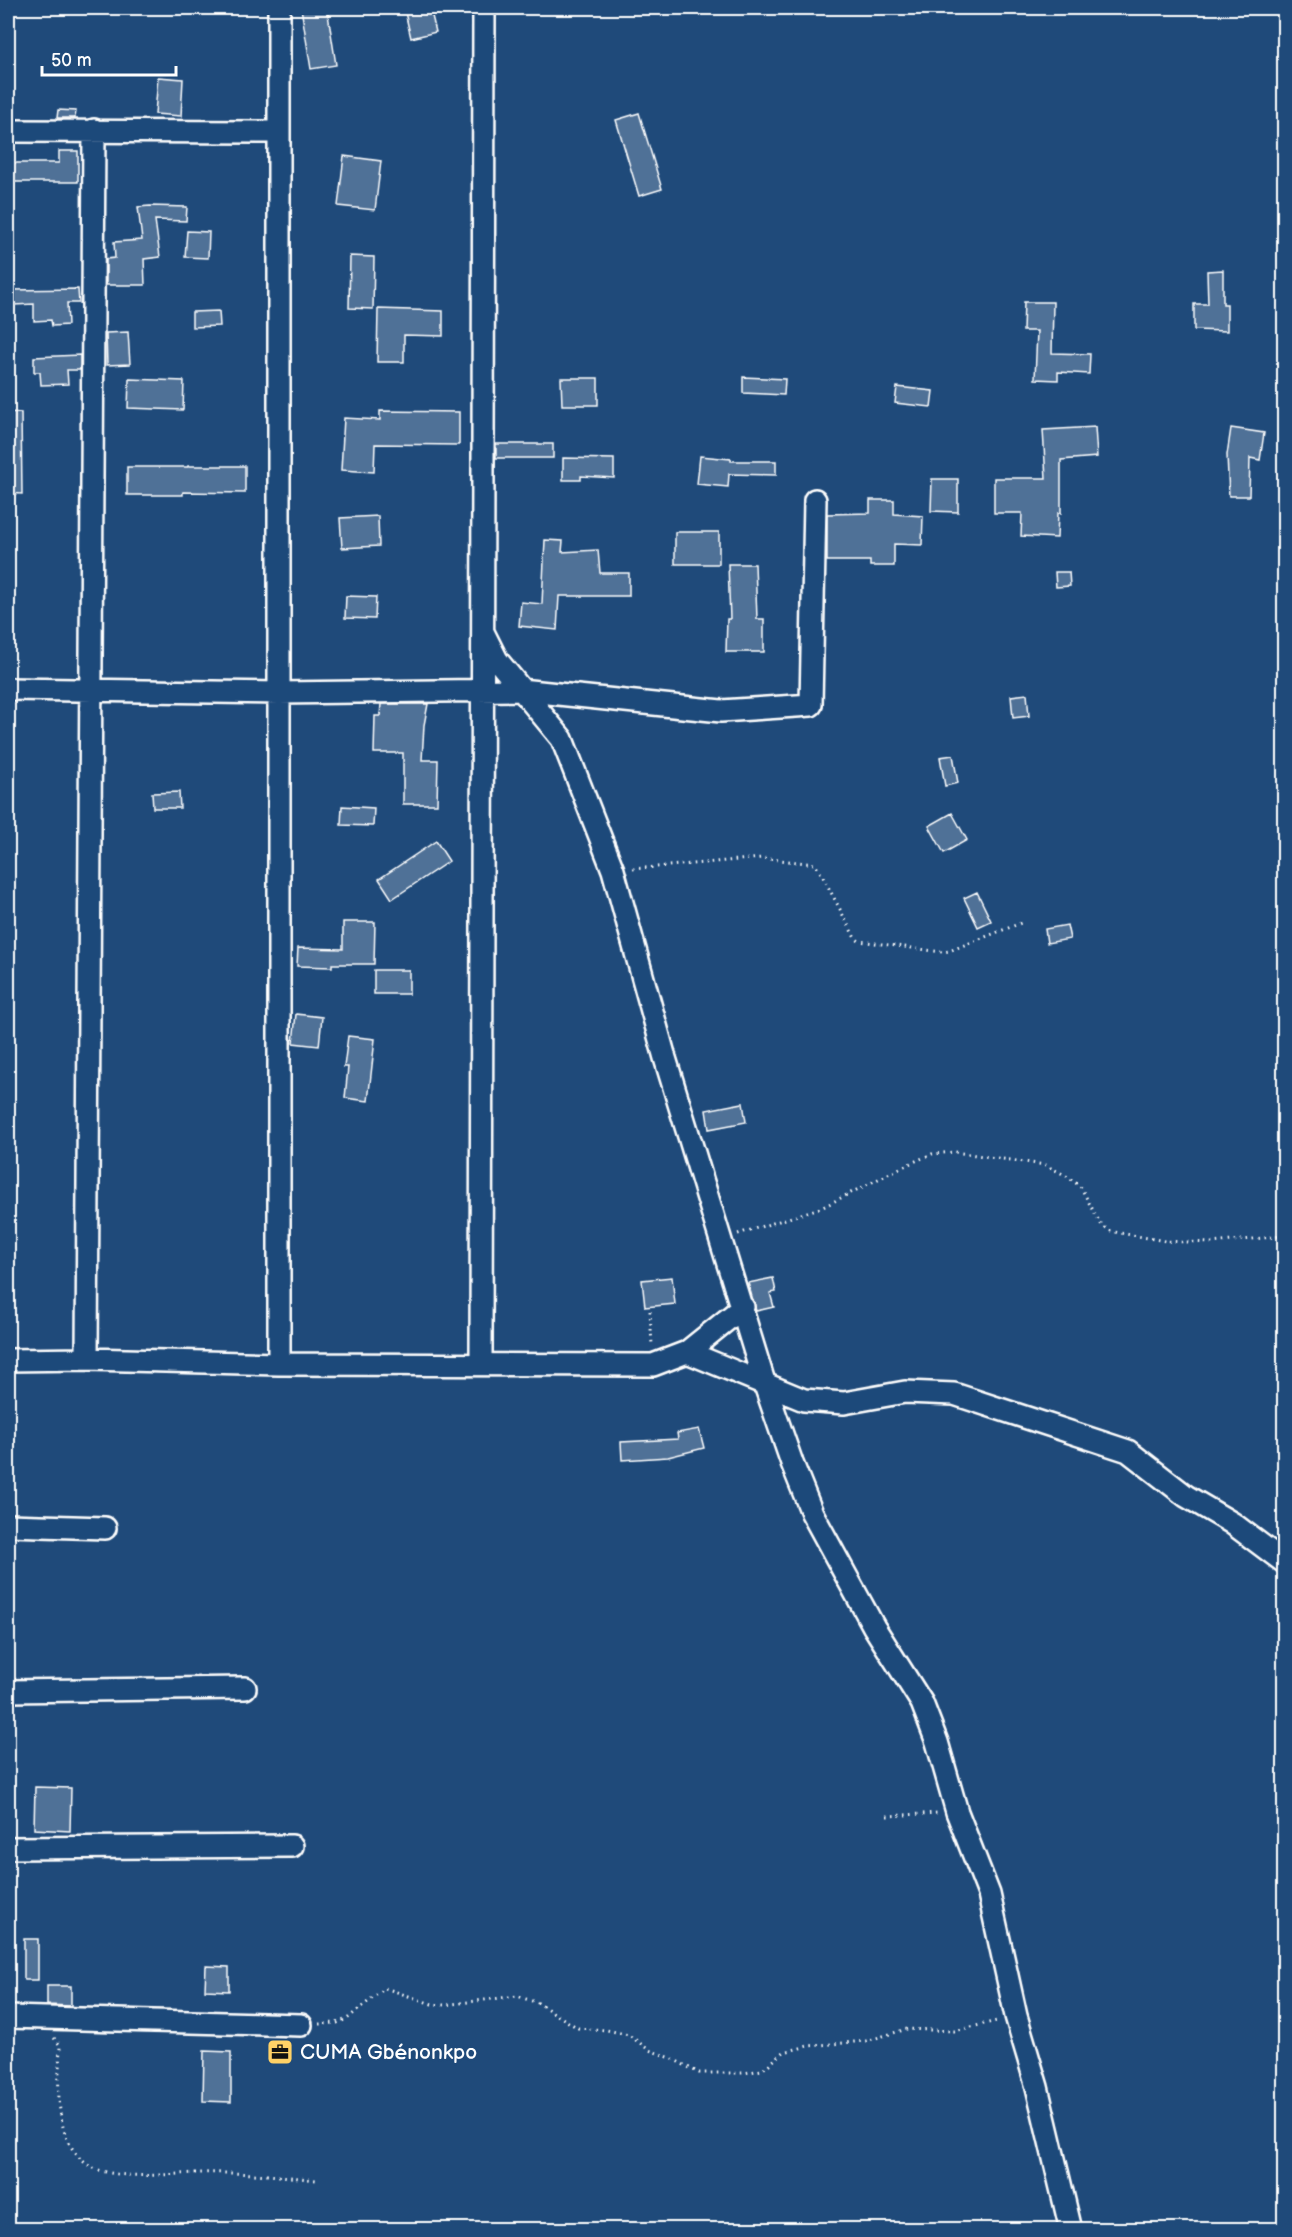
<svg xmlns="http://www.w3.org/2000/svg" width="1292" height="2237" font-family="'Balsamiq Sans',sans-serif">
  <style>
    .building { fill: #507197; stroke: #fff; stroke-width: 1.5 }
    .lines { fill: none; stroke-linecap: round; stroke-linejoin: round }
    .street-casing { stroke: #fff; stroke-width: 26 }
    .path { stroke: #fff; stroke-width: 3; stroke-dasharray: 1.5 4.5; stroke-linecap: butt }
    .street { stroke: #1f4a7a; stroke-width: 21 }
    .labels { text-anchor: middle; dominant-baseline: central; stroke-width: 4.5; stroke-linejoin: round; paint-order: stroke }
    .poi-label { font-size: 21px; fill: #fff; stroke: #1f4a7a; text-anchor: start }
  </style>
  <rect width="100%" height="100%" fill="#1f4a7a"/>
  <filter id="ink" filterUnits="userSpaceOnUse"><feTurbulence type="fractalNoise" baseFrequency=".0167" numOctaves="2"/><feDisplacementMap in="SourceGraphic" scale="12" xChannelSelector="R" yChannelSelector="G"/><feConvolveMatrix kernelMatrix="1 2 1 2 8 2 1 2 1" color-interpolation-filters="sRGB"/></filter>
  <g filter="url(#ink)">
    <path class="building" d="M 301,8 L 327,8 L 336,65 L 311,69 Z
      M 404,8 L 430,8 L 436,32 L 411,38 Z
      M 158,77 L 183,79 L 181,116 L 155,114 Z
      M 58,110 L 76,111 L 75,118 L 57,118 Z
      M 639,113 L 662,189 L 639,196 L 616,120 Z
      M 59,151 L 78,151 L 78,182 L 8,182 L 8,163 L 59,163 Z
      M 344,156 L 381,161 L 375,210 L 338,206 Z
      M 150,206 L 187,207 L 186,221 L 155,220 L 160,257 L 144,259 L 145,285 L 106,285 L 106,259 L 115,258 L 114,242 L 142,240 L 138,207 Z
      M 187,231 L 209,232 L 208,258 L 185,257 Z
      M 350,256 L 374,257 L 373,309 L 349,308 Z
      M 1223,270 L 1223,304 L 1227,304 L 1227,331 L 1194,330 L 1194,304 L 1208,304 L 1207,271 Z
      M 78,289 L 79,303 L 67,303 L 68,325 L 52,326 L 51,320 L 34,321 L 34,304 L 14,305 L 13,290 Z
      M 1024,302 L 1053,302 L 1052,353 L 1090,354 L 1089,374 L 1058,372 L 1058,380 L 1035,379 L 1037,331 L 1023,331 Z
      M 378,309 L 443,311 L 443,336 L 404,335 L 404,362 L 377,362 Z
      M 219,311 L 220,326 L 192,327 L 192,312 Z
      M 128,332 L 130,364 L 107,365 L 106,333 Z
      M 80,355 L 80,370 L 67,370 L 68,384 L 41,385 L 40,372 L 34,372 L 34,357 Z
      M 743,377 L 785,379 L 784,395 L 743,393 Z
      M 561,378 L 598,378 L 598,405 L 562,405 Z
      M 129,379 L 184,381 L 183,410 L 128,408 Z
      M 897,387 L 933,391 L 931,407 L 895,403 Z
      M 380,411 L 459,412 L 459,445 L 375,444 L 374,472 L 341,470 L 344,418 L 380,420 Z
      M 8,412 L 21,413 L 22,494 L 8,493 Z
      M 1095,427 L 1097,457 L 1061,460 L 1061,513 L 1058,513 L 1057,538 L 1021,536 L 1022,513 L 994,513 L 994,478 L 1046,478 L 1043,430 Z
      M 1231,428 L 1264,433 L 1260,460 L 1250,458 L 1249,496 L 1229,496 L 1227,455 Z
      M 496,444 L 553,444 L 553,458 L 496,458 Z
      M 700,456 L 731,459 L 731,461 L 776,461 L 776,475 L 729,474 L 728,487 L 697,484 Z
      M 563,458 L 614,459 L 614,478 L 581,476 L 581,480 L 563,480 Z
      M 188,466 L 245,466 L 245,493 L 183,492 L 183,495 L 127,495 L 127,467 L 188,467 Z
      M 932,479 L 958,479 L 958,512 L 931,511 Z
      M 870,500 L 894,500 L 894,514 L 923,516 L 922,545 L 894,544 L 894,566 L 870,566 L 870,561 L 827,561 L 827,514 L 870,513 Z
      M 378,516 L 379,546 L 342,548 L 340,518 Z
      M 675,532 L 719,532 L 719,564 L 675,564 Z
      M 545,540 L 563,541 L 562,552 L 598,550 L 600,573 L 629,573 L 629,596 L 559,596 L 557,630 L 519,626 L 521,602 L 542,604 Z
      M 728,564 L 755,564 L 757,619 L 764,619 L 764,652 L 726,652 L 727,619 L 730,619 Z
      M 1055,572 L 1069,572 L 1070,586 L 1056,587 Z
      M 346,596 L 376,597 L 375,619 L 345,618 Z
      M 1027,694 L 1029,716 L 1013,718 L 1011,696 Z
      M 381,704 L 428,704 L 424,725 L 422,760 L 438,760 L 437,804 L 403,804 L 403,753 L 374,753 L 375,716 L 380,716 Z
      M 953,755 L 958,783 L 945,786 L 940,757 Z
      M 179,792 L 180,808 L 153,808 L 152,793 Z
      M 342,806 L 374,808 L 373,826 L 341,825 Z
      M 952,813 L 967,840 L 944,853 L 929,826 Z
      M 436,841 L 449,861 L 392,899 L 379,879 Z
      M 977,892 L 991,921 L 978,927 L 964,898 Z
      M 343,922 L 375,922 L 374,964 L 332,964 L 332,967 L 297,966 L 298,948 L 343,949 Z
      M 1067,925 L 1070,939 L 1047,943 L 1045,929 Z
      M 374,970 L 409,970 L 409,994 L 374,994 Z
      M 296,1014 L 322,1017 L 319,1046 L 293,1043 Z
      M 348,1036 L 375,1039 L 368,1101 L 345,1098 L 348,1067 L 344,1067 Z
      M 743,1103 L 746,1122 L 709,1129 L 706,1110 Z
      M 672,1277 L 675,1304 L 645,1307 L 642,1280 Z
      M 773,1278 L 776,1292 L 770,1293 L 774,1307 L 756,1311 L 748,1283 Z
      M 699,1429 L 704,1448 L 668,1457 L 622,1460 L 621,1442 L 678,1439 L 677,1433 Z
      M 35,1787 L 71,1788 L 70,1831 L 34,1829 Z
      M 24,1939 L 38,1939 L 38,1980 L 24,1980 Z
      M 206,1966 L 229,1967 L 229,1991 L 205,1990 Z
      M 47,1986 L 71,1986 L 71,2006 L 47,2005 Z
      M 204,2051 L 231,2052 L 231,2102 L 203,2101 Z"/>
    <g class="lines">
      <defs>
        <path id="street" d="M 8,131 L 279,132
          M 483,632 L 497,660 L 562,739 L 613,870 L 665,1058 L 765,1385 L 792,1463 L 812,1513 L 874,1627 L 922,1703 L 937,1742 L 957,1812 L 989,1894 L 1016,2016 L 1037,2087 L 1071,2230
          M 8,689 L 279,693 L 520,690 L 721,711 L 811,705 L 815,500
          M 687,1352 L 804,1400 L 844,1403 L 905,1392 L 954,1394 L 1128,1451 L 1186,1496 L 1232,1523 L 1284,1562
          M 87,1359 L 94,130
          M 8,1360 L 87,1359 L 279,1364 L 653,1365 L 687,1352 L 743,1307
          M 279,1364 L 279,8
          M 481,1364 L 484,8
          M 8,1525 L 105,1528
          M 8,1691 L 245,1688
          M 8,1848 L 292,1846
          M 8,2017 L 301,2025"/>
      </defs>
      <use href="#street" class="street-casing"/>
      <path class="path" d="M 633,869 L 762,858 L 815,864 L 822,875 L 855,938 L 859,941 L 942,952 L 949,951 L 1021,923
        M 738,1234 L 823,1207 L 902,1167 L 932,1154 L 955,1152 L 1045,1165 L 1065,1175 L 1080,1186 L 1100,1223 L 1108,1230 L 1115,1232 L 1165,1241 L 1211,1243 L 1284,1236
        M 650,1311 L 652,1345
        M 887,1816 L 938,1813
        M 319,2024 L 337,2023 L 347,2019 L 385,1988 L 432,2004 L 444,2005 L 517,1996 L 538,2003 L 578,2028 L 607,2030 L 629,2035 L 649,2050 L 671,2058 L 699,2073 L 743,2073 L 762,2070 L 784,2052 L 808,2046 L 866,2041 L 907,2029 L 954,2031 L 997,2021
        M 54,2038 L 60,2045 C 59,2082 52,2135 84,2162 C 107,2182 168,2174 197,2173 C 236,2172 277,2175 316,2180"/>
      <use href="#street" class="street"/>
    </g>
  </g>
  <defs>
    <symbol id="office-square" viewBox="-11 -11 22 22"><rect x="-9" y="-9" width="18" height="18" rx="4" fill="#ffd166" stroke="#1f4a7a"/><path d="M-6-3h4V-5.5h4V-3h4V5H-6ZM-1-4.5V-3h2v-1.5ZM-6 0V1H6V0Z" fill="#111"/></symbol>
  </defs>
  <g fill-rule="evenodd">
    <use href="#office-square" x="265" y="2037" width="30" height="30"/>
  </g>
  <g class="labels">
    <g class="poi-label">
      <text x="300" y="2052">CUMA Gbénonkpo</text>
    </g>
  </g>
  <rect width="1292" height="2237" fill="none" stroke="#1f4a7a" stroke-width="30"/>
  <rect x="15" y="15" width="1262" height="2207" fill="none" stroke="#fff" stroke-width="2" filter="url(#ink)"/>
  <path d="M42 66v9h134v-9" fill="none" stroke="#ffffff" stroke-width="3"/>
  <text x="51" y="66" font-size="18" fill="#ffffff" stroke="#1f4a7a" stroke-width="4.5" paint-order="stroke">50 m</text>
</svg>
